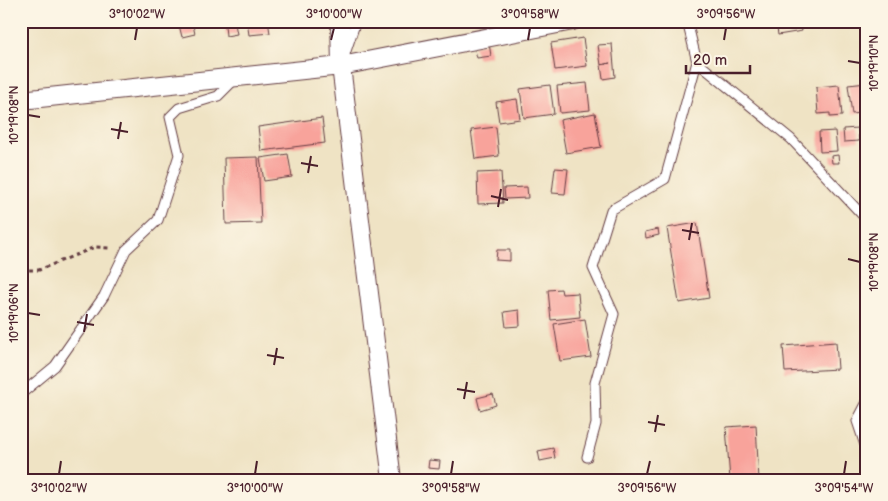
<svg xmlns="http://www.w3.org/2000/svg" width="888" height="501" font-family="'Balsamiq Sans',sans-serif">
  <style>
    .building { fill: #f8a39b }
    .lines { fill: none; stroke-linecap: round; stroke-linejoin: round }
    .service-casing { stroke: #633c42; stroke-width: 11 }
    .minor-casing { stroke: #633c42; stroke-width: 20 }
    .path { stroke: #633c42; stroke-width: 3; stroke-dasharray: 4 4; stroke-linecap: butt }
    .service { stroke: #fff; stroke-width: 9 }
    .minor { stroke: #fff; stroke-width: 18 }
    .ticks { fill: none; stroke: #4a1f2b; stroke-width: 2 }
    .neatline { fill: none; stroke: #4a1f2b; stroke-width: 2 }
    .ticks-label { font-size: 12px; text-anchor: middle; fill: #4a1f2b }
  </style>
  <rect width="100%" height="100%" fill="#fcf5e5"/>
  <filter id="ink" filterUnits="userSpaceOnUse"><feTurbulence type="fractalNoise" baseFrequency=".02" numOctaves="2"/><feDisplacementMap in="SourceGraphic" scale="10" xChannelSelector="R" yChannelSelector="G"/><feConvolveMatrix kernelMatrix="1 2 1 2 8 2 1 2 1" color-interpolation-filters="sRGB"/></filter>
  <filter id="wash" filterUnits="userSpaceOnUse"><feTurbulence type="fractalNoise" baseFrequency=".0096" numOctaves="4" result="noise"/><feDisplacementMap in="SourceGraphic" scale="20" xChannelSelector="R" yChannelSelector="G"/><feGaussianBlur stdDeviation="1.12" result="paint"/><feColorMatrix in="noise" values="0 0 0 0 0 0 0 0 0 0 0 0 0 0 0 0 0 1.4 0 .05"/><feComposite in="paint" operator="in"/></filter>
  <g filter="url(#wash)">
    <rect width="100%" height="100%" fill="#efe3c4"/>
    <g id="blocks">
      <path class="building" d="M 178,21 L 192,21 L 195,34 L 182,37 Z
        M 247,21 L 268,21 L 270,33 L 249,35 Z
        M 776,21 L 800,21 L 802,31 L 778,35 Z
        M 235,24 L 237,34 L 226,36 L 225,25 Z
        M 583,38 L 587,66 L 555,70 L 551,43 Z
        M 489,43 L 491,56 L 477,58 L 474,46 Z
        M 612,44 L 615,77 L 603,79 L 601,65 L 610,63 L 601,65 L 598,45 Z
        M 587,83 L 590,110 L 560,113 L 557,86 Z
        M 867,83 L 867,112 L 852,114 L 848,85 Z
        M 550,85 L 554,114 L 524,118 L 520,89 Z
        M 839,85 L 842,116 L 830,117 L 830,113 L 818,114 L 816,87 Z
        M 517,99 L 520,119 L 499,122 L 496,102 Z
        M 595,113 L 601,147 L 566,153 L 560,120 Z
        M 322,118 L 325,143 L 261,151 L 258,127 Z
        M 496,127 L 499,156 L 475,159 L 471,130 Z
        M 858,128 L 859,141 L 844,142 L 843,129 Z
        M 835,131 L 837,151 L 820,152 L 819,132 Z
        M 288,154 L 292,177 L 264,181 L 260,158 Z
        M 838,155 L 839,163 L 832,163 L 831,156 Z
        M 258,157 L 261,223 L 226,224 L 224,158 Z
        M 555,168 L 568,169 L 565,194 L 552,193 Z
        M 501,172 L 503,203 L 478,204 L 477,173 Z
        M 527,187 L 528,198 L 505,199 L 504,188 Z
        M 697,223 L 709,298 L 679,303 L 667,228 Z
        M 658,229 L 659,235 L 646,238 L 645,232 Z
        M 497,250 L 510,250 L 510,261 L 496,260 Z
        M 561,289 L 562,294 L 578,293 L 580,317 L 551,320 L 548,290 Z
        M 519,310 L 520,326 L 506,327 L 504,312 Z
        M 585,319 L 591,357 L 560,361 L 554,324 Z
        M 836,342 L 838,369 L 785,372 L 783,346 Z
        M 493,394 L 496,405 L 480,410 L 477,398 Z
        M 756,425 L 759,480 L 730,480 L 726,427 Z
        M 553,448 L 555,458 L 540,461 L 538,451 Z
        M 429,460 L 440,461 L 439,469 L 428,468 Z"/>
    </g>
  </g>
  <g filter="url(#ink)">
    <use href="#blocks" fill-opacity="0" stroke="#633c42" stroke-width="1"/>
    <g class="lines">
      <defs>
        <path id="service" d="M 687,21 L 697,62 L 791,139 L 867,220
          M 346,51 L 356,21
          M 21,394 L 55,366 L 104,296 L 126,250 L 158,220 L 179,155 L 170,117 L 179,108 L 218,96 L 235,79
          M 867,402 L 857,421 L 867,451
          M 587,457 L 596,424 L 595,383 L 614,314 L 593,268 L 611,210 L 665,179 L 697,62"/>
        <path id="minor" d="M 340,21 L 341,66 L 392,480
          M 21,100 L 341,66 L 573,21"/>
      </defs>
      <use href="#service" class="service-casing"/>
      <use href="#minor" class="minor-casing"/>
      <path class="path" d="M 21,270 L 39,270 L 95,247 L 110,248"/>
      <use href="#service" class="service"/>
      <use href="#minor" class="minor"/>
    </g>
  </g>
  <path class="ticks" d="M 135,40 L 137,28M 331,40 L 334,28M 528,40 L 530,28M 724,40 L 726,28M 848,61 L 860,63M 28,115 L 40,117M 111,129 L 128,132M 118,139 L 121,122M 301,163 L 318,166M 308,173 L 311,156M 491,196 L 508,200M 498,207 L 501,189M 682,230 L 699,233M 689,240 L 692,223M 848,259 L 860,262M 28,313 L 40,315M 77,322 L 94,325M 84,332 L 87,314M 267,355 L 284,358M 274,365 L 277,348M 457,389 L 475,392M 464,399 L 467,382M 648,422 L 665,425M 655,432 L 658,415M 59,474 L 61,461M 255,474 L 257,461M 451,474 L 453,461M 647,474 L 650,461M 844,474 L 846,461"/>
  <rect width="888" height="501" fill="none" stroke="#fcf5e5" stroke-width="55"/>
  <path d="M686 65v8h64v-8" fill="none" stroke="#4a1f2b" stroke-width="2.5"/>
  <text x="693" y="65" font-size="15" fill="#4a1f2b" stroke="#fcf5e5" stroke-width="4" paint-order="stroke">20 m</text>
  <rect x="28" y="28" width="832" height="446" class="neatline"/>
  <g class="ticks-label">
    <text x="137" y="18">3°10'02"W</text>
    <text x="334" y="18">3°10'00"W</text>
    <text x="530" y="18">3°09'58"W</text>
    <text x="726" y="18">3°09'56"W</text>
    <text transform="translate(874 63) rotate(-90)" y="4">10°19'10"N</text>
    <text transform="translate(14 115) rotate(-90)" y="4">10°19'08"N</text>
    <text transform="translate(874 262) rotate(-90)" y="4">10°19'08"N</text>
    <text transform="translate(14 313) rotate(-90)" y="4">10°19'06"N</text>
    <text x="59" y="492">3°10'02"W</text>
    <text x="255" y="492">3°10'00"W</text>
    <text x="451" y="492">3°09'58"W</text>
    <text x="647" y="492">3°09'56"W</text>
    <text x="844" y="492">3°09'54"W</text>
  </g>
</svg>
